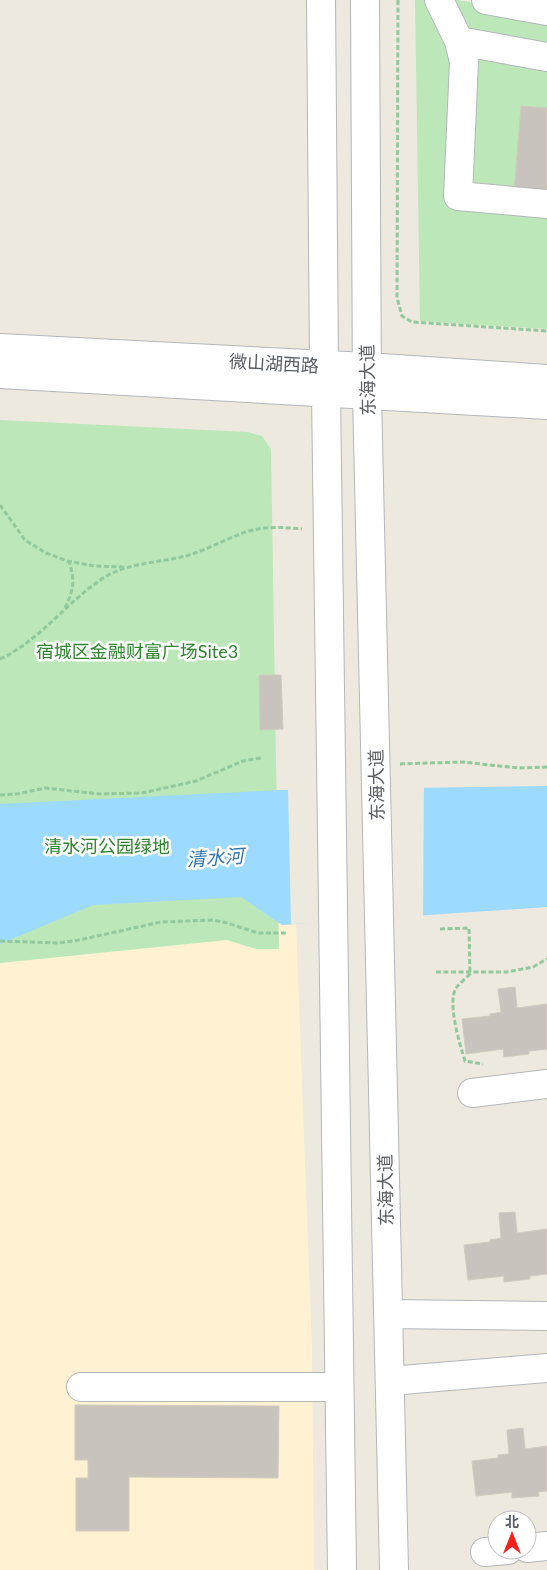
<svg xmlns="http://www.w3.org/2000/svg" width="547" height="1570" font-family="Lato,'Noto Sans SC',sans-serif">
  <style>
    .commercial { fill: #fff2d2 }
    .green { fill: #bce7b9 }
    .water { fill: #9ddaff }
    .pier { fill: #ede9df }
    .building { fill: #c8c3bc; stroke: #d2cabd }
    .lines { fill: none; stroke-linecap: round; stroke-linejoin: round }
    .minor-casing { stroke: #b2b7bb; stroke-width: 30 }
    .path { stroke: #92c89d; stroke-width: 3; stroke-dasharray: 5 2.5; stroke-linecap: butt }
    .minor { stroke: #fff; stroke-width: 28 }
    .labels { text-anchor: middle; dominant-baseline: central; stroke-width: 5; stroke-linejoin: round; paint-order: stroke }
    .street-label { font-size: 18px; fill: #585d62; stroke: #fff }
    .park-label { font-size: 18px; fill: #2f842e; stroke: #fff }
    .water-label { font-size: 19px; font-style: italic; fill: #3176ae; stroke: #fff }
  </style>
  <rect width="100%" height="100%" fill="#ede9df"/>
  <path class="commercial" d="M 241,897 L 282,925 L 296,924 L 312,1349 L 314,1570 L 0,1570 L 0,944 Z"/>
  <path class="green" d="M 415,0 L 458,0 L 547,16 L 547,329 L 420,321 Z
    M 0,420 L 248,432 L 262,436 L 271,449 L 279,949 L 256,949 L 227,940 L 0,963 Z"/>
  <path class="water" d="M 547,786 L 547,907 L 282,925 L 241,897 L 93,905 L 0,944 L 0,804 L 279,790 Z"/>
  <path class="pier" d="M 424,785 L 423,917 L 338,923 L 291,924 L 288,787 Z"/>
  <path class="building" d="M 521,106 L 547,108 L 547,194 L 514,192 Z
    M 259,675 L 281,675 L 283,729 L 260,730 Z
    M 515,987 L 517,1008 L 547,1004 L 547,1049 L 529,1051 L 529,1054 L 504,1057 L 503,1049 L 466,1054 L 462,1019 L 490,1016 L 490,1014 L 501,1012 L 498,989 Z
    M 515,1212 L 517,1233 L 547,1229 L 547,1274 L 530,1276 L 530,1279 L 504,1282 L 504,1276 L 468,1280 L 464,1245 L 490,1242 L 490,1240 L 501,1238 L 499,1213 Z
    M 75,1405 L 279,1406 L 278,1478 L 129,1477 L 129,1531 L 76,1531 L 76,1478 L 88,1478 L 88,1460 L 75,1460 Z
    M 523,1428 L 525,1449 L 547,1446 L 547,1491 L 538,1492 L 539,1496 L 512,1498 L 512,1492 L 476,1496 L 472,1461 L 498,1458 L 498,1455 L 509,1454 L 507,1430 Z"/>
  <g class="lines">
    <defs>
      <path id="minor" d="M 321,0 L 324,365 L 326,393 L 342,1570
        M 365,0 L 367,395 L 394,1570
        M 439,0 L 459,41 L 464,62 L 458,196 L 547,204
        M 486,0 L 547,11
        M 459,41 L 547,57
        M 0,348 L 367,367 L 547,379
        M 0,374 L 547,405
        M 472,1093 L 547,1084
        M 388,1314 L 547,1316
        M 390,1381 L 547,1368
        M 81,1387 L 339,1387
        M 527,1548 L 547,1546
        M 485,1552 L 508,1550"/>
    </defs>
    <use href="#minor" class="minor-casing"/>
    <path class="path" d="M 398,0 L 397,298 L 402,316 L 412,322 L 547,331
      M 0,505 L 25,540 L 46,553 L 67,561 L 95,566 L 126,567
      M 65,608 C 74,589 75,581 69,561
      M 0,659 C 41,640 67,601 105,577 C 129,562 162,563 189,555 C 208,549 226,539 246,532 C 264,526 284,527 302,529
      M 400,764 L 462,762 L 519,768 L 547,767
      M 0,795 L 17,794 L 45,788 L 100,794 L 142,793 L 196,781 L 243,761 L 261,758
      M 440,929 L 469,928 L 470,974 C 466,978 460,983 456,988 C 447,1003 460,1045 465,1061 L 483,1064
      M 0,941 L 58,943 L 79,940 L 161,922 L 213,920 L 227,923 L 258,933 L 287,933
      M 436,972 L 507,972 L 533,967 L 547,959"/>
    <use href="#minor" class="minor"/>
  </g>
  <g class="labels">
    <g class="street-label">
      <text transform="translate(274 363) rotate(3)">微山湖西路</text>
      <text transform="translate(367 380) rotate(-91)">东海大道</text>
      <text transform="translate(376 785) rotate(-91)">东海大道</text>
      <text transform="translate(385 1190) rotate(-91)">东海大道</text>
    </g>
    <g class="park-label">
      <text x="137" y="651">宿城区金融财富广场Site3</text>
      <text x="107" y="846">清水河公园绿地</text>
    </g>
    <g class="water-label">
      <text transform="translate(215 857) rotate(-4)">清水河</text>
    </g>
  </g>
  <g transform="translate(512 1535)"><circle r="24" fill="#ffffff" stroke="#bcbec0"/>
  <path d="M0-4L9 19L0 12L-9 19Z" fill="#f51f1c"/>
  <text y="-8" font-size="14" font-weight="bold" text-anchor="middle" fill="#585d62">北</text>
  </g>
</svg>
